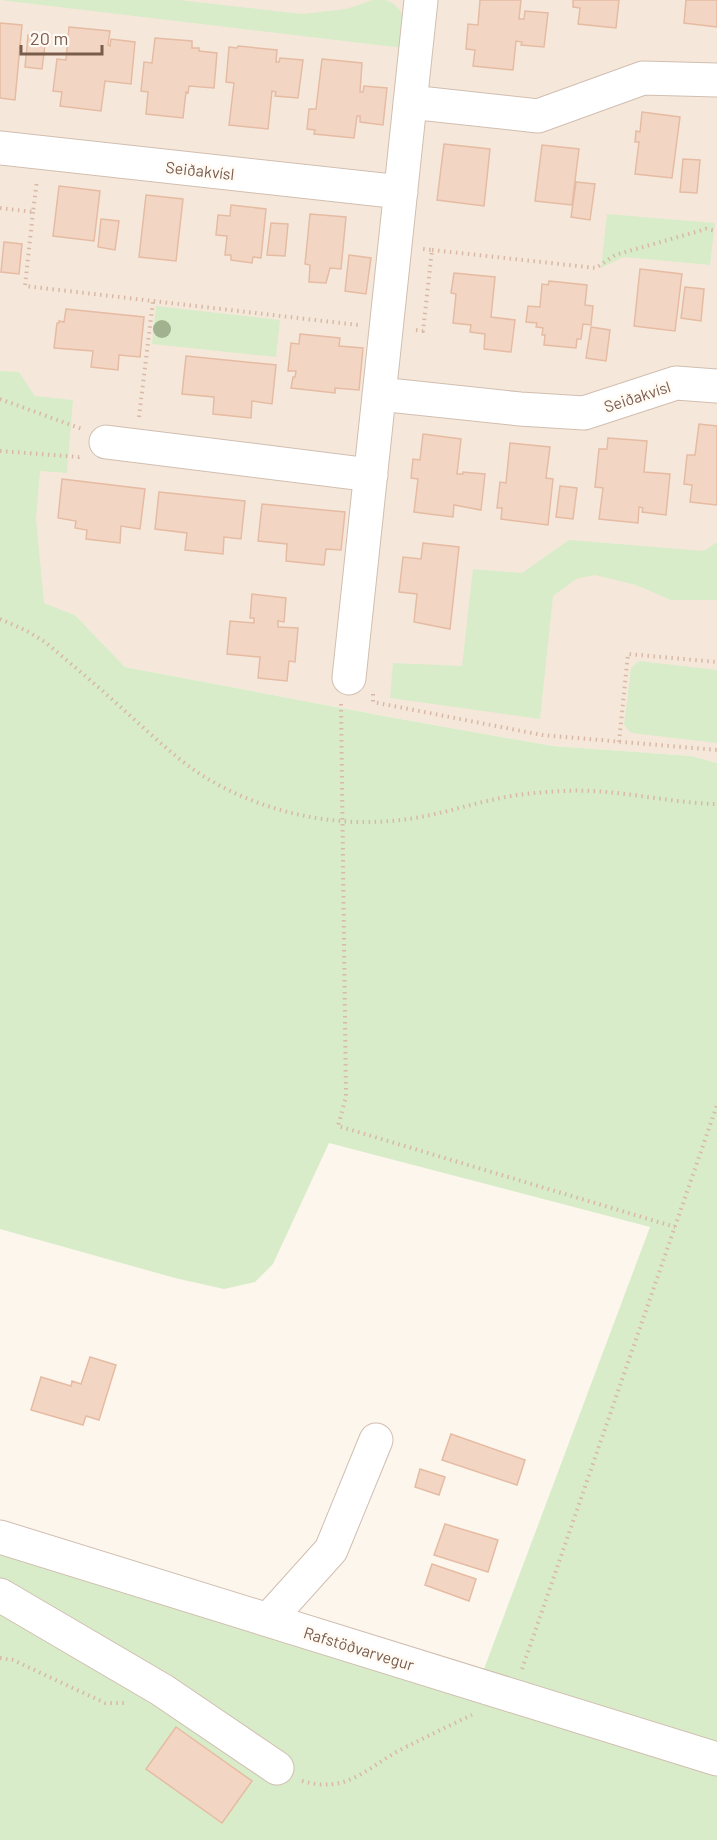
<svg xmlns="http://www.w3.org/2000/svg" width="717" height="1840" font-family="Barlow,sans-serif">
  <style>
    .residential { fill: #f5e8da }
    .green { fill: #d8ecc9 }
    .building { fill: #f3d5c3; stroke: #e6bba3; stroke-width: 1.5 }
    .lines { fill: none; stroke-linecap: round; stroke-linejoin: round }
    .minor-casing { stroke: #d1beb0; stroke-width: 35 }
    .path { stroke: #d9b8a5; stroke-width: 4; stroke-dasharray: 1.5 4.5; stroke-linecap: butt }
    .minor { stroke: #fff; stroke-width: 33 }
    .tree { fill: #a0b28e }
    .labels { text-anchor: middle; dominant-baseline: central; stroke-width: 5; stroke-linejoin: round; paint-order: stroke }
    .street-label { font-size: 16px; fill: #7a5c4d; stroke: #fffaf3 }
  </style>
  <rect width="100%" height="100%" fill="#fdf6ec"/>
  <path class="residential" d="M 0,0 L 717,0 L 717,763 L 692,756 L 553,746 L 389,717 L 125,667 L 75,615 L 17,593 L 0,381 Z"/>
  <path class="green" d="M 0,0 L 179,0 L 302,14 L 346,9 L 373,0 L 386,0 L 394,4 L 403,14 L 403,48 Z
    M 607,214 L 715,223 L 710,265 L 624,257 L 601,268 Z
    M 156,306 L 280,320 L 276,357 L 152,344 Z
    M 0,371 L 19,372 L 35,396 L 73,400 L 67,473 L 40,471 L 36,519 L 44,603 L 75,615 L 125,667 L 389,717 L 553,746 L 692,756 L 717,763 L 717,1752 L 481,1677 L 650,1227 L 329,1143 L 273,1264 L 255,1282 L 224,1289 L 175,1278 L 0,1229 Z
    M 569,540 L 704,551 L 717,542 L 717,600 L 671,600 L 636,585 L 595,575 L 576,579 L 553,596 L 540,719 L 390,698 L 393,663 L 462,666 L 473,569 L 522,573 Z
    M 639,661 L 717,670 L 717,743 L 631,733 L 624,725 L 631,668 Z
    M 0,1547 L 717,1772 L 717,1840 L 0,1840 Z"/>
  <path class="building" d="M 480,0 L 521,0 L 519,19 L 524,19 L 525,11 L 548,13 L 544,47 L 521,45 L 522,42 L 516,41 L 513,70 L 473,66 L 475,50 L 466,49 L 468,24 L 478,25 Z
    M 573,0 L 619,0 L 616,28 L 578,24 L 580,8 L 573,7 Z
    M 686,0 L 717,0 L 717,27 L 684,23 Z
    M 0,23 L 22,25 L 15,100 L 0,98 Z
    M 69,27 L 110,31 L 108,45 L 110,46 L 111,39 L 135,42 L 131,84 L 105,81 L 101,111 L 60,106 L 62,92 L 53,91 L 57,59 L 66,60 Z
    M 28,35 L 46,37 L 42,69 L 25,67 Z
    M 155,38 L 192,41 L 192,48 L 199,48 L 199,51 L 217,53 L 214,88 L 189,86 L 188,93 L 186,92 L 183,118 L 146,114 L 148,92 L 141,91 L 144,62 L 152,63 Z
    M 238,46 L 277,50 L 276,62 L 279,62 L 280,58 L 303,60 L 298,98 L 275,96 L 276,92 L 272,91 L 268,129 L 229,125 L 234,83 L 226,82 L 229,47 L 237,48 Z
    M 322,59 L 362,63 L 360,92 L 363,92 L 364,86 L 387,88 L 383,125 L 360,122 L 360,116 L 357,116 L 354,138 L 314,134 L 315,130 L 307,129 L 309,109 L 316,109 Z
    M 642,112 L 680,117 L 672,178 L 635,174 L 639,142 L 635,142 L 636,131 L 640,132 Z
    M 444,144 L 490,149 L 484,206 L 437,200 Z
    M 542,145 L 579,149 L 572,205 L 535,201 Z
    M 683,159 L 700,160 L 697,193 L 680,192 Z
    M 576,182 L 595,184 L 590,220 L 571,217 Z
    M 59,186 L 100,191 L 94,241 L 53,236 Z
    M 146,195 L 183,199 L 176,261 L 139,257 Z
    M 231,205 L 266,209 L 261,258 L 253,257 L 252,263 L 231,260 L 231,255 L 225,255 L 227,236 L 216,235 L 218,215 L 230,216 Z
    M 310,214 L 346,217 L 341,269 L 330,268 L 326,283 L 309,282 L 310,265 L 305,264 Z
    M 101,219 L 119,221 L 115,250 L 98,247 Z
    M 271,223 L 288,224 L 285,256 L 267,255 Z
    M 4,242 L 22,244 L 19,274 L 1,272 Z
    M 349,255 L 371,258 L 366,294 L 345,291 Z
    M 640,269 L 682,274 L 675,331 L 634,326 Z
    M 454,273 L 495,277 L 491,317 L 515,320 L 511,352 L 484,349 L 485,334 L 470,332 L 471,325 L 453,323 L 456,294 L 451,293 Z
    M 549,281 L 587,285 L 585,305 L 593,306 L 591,325 L 583,324 L 581,339 L 577,339 L 576,348 L 544,345 L 545,335 L 542,335 L 543,328 L 536,327 L 537,323 L 526,322 L 528,306 L 540,307 L 542,284 L 548,285 Z
    M 685,287 L 704,289 L 701,321 L 681,318 Z
    M 66,309 L 144,317 L 140,357 L 119,355 L 118,370 L 91,367 L 93,351 L 54,348 L 57,323 L 59,323 L 59,321 L 64,322 Z
    M 591,327 L 610,330 L 606,361 L 586,358 Z
    M 300,334 L 340,338 L 339,346 L 363,348 L 359,390 L 335,388 L 335,393 L 291,388 L 293,377 L 295,377 L 296,371 L 288,371 L 291,343 L 299,344 Z
    M 186,356 L 276,365 L 272,404 L 252,401 L 251,418 L 213,414 L 214,397 L 182,394 Z
    M 699,424 L 717,426 L 717,505 L 690,502 L 692,485 L 684,484 L 687,455 L 695,455 Z
    M 423,434 L 461,439 L 457,474 L 463,474 L 463,472 L 485,474 L 481,510 L 454,505 L 453,517 L 414,512 L 418,479 L 411,478 L 413,459 L 420,460 Z
    M 608,438 L 647,441 L 644,472 L 670,474 L 666,515 L 642,512 L 643,508 L 639,507 L 638,523 L 599,519 L 603,488 L 595,487 L 599,449 L 607,449 Z
    M 510,443 L 550,447 L 546,478 L 553,479 L 548,525 L 501,519 L 502,508 L 497,508 L 500,482 L 506,483 Z
    M 62,479 L 145,489 L 140,529 L 121,526 L 120,543 L 86,539 L 87,530 L 75,528 L 76,521 L 58,518 Z
    M 560,486 L 577,488 L 573,519 L 556,517 Z
    M 159,492 L 245,501 L 241,539 L 224,537 L 223,554 L 185,550 L 187,533 L 155,529 Z
    M 262,504 L 345,512 L 341,550 L 326,549 L 324,565 L 286,561 L 287,544 L 258,541 Z
    M 423,543 L 459,547 L 450,629 L 414,622 L 417,594 L 399,592 L 403,557 L 421,559 Z
    M 252,594 L 286,598 L 284,622 L 278,621 L 278,627 L 298,628 L 295,662 L 289,661 L 287,681 L 258,678 L 260,657 L 227,654 L 230,621 L 254,623 L 254,618 L 250,618 Z
    M 90,1357 L 116,1365 L 99,1420 L 86,1416 L 83,1425 L 31,1410 L 41,1377 L 71,1386 L 72,1381 L 81,1384 Z
    M 451,1434 L 525,1460 L 517,1485 L 442,1460 Z
    M 420,1469 L 445,1477 L 439,1495 L 415,1487 Z
    M 445,1524 L 498,1540 L 488,1572 L 434,1555 Z
    M 432,1564 L 476,1579 L 469,1601 L 425,1585 Z
    M 176,1727 L 252,1781 L 222,1823 L 146,1769 Z"/>
  <g class="lines">
    <defs>
      <path id="minor" d="M 410,102 L 538,116 L 643,78 L 717,80
        M 0,148 L 401,192
        M 379,394 L 520,409 L 584,413 L 676,383 L 717,386
        M 106,442 L 371,475
        M 349,678 L 421,0
        M 0,1537 L 717,1759
        M 0,1595 L 162,1690 L 277,1768
        M 268,1620 L 331,1550 L 376,1440"/>
    </defs>
    <use href="#minor" class="minor-casing"/>
    <path class="path" d="M 0,208 L 33,212 L 37,180
      M 33,212 L 25,286 L 358,325
      M 432,250 L 596,268 L 615,255 L 706,229 L 717,231
      M 416,330 L 423,331 L 432,250 L 423,249
      M 0,399 L 82,429
      M 139,417 L 153,301
      M 0,451 L 79,457 L 82,456
      M 0,619 L 27,631 L 45,642 C 76,668 107,694 137,722 C 160,742 181,763 208,779 C 267,814 340,829 408,819 C 438,815 467,805 496,799 C 518,794 541,792 564,791 C 615,788 666,803 717,804
      M 373,694 L 373,702 L 542,735 L 717,750
      M 341,704 L 346,1097 L 338,1126 L 675,1227
      M 619,742 L 628,654 L 717,662
      M 0,1658 L 13,1660 L 105,1703 L 125,1703
      M 522,1669 L 717,1105
      M 302,1781 C 347,1794 365,1769 400,1750 C 424,1738 448,1726 472,1715"/>
    <use href="#minor" class="minor"/>
  </g>
  <circle class="tree" cx="162" cy="329" r="9"/>
  <g class="labels">
    <g class="street-label">
      <text transform="translate(200 170) rotate(6)">Seiðakvísl</text>
      <text transform="translate(637 396) rotate(-18)">Seiðakvísl</text>
      <text transform="translate(359 1648) rotate(17)">Rafstöðvarvegur</text>
    </g>
  </g>
  <path d="M21 45v9h81v-9" fill="none" stroke="#7a5c4d" stroke-width="3"/>
  <text x="30" y="45" font-size="18" fill="#7a5c4d" stroke="#fffaf3" stroke-width="4.5" paint-order="stroke">20 m</text>
</svg>
